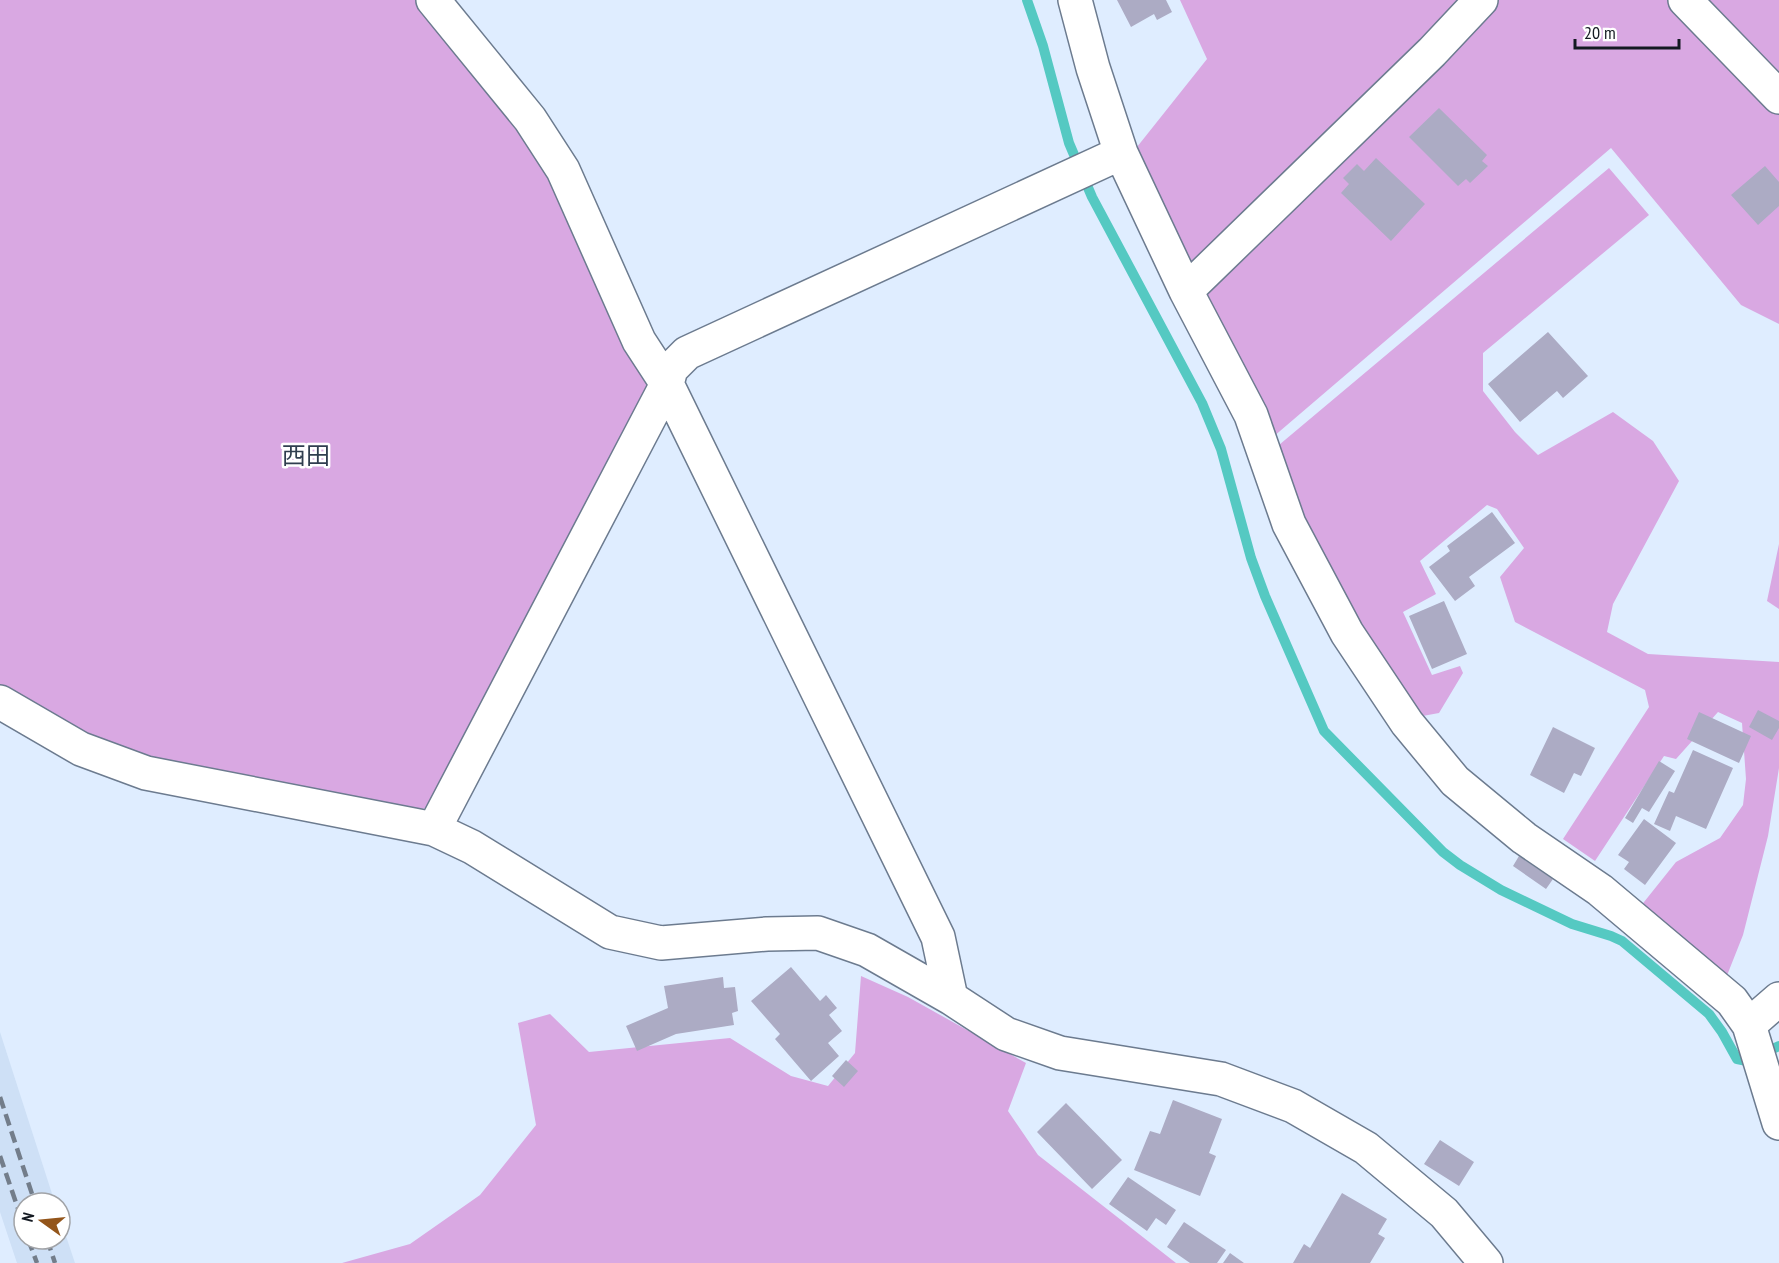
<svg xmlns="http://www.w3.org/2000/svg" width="1779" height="1263" font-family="'PT Sans Narrow','Noto Sans JP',sans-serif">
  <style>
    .built { fill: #cee0f6 }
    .green { fill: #d9a8e2 }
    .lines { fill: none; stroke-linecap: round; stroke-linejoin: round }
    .stream { stroke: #55c9c2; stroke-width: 10 }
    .building { fill: #acabc4 }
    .minor-casing { stroke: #6c7b8f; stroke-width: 36 }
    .minor { stroke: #fff; stroke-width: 33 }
    .rail { stroke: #737d8a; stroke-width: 4.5; stroke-dasharray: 12 6; stroke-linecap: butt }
    .labels { text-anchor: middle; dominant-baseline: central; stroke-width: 5; stroke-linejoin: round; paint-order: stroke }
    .neighbourhood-label { font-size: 24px; fill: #303e4f; stroke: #fff }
  </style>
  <rect width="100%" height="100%" fill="#dfedff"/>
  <path class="built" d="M 0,1032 L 55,1203 L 24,1203 L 24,1239 L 60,1239 L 60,1218 L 75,1263 L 17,1263 L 0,1212 Z"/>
  <path class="green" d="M 0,0 L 415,0 L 470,59 L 553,170 L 654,380 L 430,807 L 405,813 L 201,774 L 88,737 L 0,689 Z
    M 1180,0 L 1779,0 L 1779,324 L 1741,305 L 1611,148 L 1273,437 L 1137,147 L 1207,59 Z
    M 1609,168 L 1649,215 L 1483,353 L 1483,391 L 1515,432 L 1538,455 L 1613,412 L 1653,441 L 1679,481 L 1613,604 L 1607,632 L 1648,654 L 1779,662 L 1779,768 L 1768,836 L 1743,935 L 1724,983 L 1640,907 L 1676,862 L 1720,838 L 1743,805 L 1746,779 L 1742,723 L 1718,712 L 1676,759 L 1664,756 L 1595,861 L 1563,839 L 1649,707 L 1645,690 L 1515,622 L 1500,577 L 1524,548 L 1497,509 L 1487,505 L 1420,561 L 1436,594 L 1403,612 L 1432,675 L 1460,666 L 1463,673 L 1439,713 L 1417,717 C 1384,655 1340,598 1309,535 C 1295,507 1285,478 1273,450 Z
    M 1779,544 L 1779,609 L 1767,601 Z
    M 861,976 L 908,997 L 1026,1063 L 1008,1111 L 1038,1155 L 1176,1263 L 342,1263 L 410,1244 L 480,1195 L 536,1125 L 518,1023 L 550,1014 L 589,1052 L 730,1038 L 791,1076 L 828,1086 L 855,1053 Z"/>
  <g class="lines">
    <path class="stream" d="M 1027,0 L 1043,46 L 1069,143 L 1092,197 L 1202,403 L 1221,449 L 1251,558 L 1265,596 L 1324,731 L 1443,852 L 1460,865 L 1501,890 L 1572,924 L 1611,936 L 1622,941 L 1709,1014 L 1722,1032 L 1737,1059 L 1747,1061 L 1779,1046"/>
  </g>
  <path class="building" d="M 1117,0 L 1166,0 L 1172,12 L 1157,20 L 1154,14 L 1131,27 Z
    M 1439,108 L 1487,155 L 1482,161 L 1488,166 L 1470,183 L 1466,179 L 1458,186 L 1409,137 Z
    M 1376,158 L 1425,204 L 1391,241 L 1341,193 L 1349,184 L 1343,178 L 1357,164 L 1364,171 Z
    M 1765,166 L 1779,182 L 1779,206 L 1758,225 L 1731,195 Z
    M 1548,332 L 1588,376 L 1563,398 L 1557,391 L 1520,422 L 1488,384 Z
    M 1492,512 L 1515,543 L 1469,577 L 1475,586 L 1455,601 L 1429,567 L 1450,551 L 1447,546 Z
    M 1444,601 L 1467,654 L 1432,669 L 1409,616 Z
    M 1758,710 L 1779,721 L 1779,728 L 1772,740 L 1749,727 Z
    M 1699,712 L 1751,736 L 1739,763 L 1687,739 Z
    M 1553,727 L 1595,748 L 1581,776 L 1574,773 L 1564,793 L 1530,775 Z
    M 1693,750 L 1733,768 L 1706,829 L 1676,816 L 1670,831 L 1654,824 L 1669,791 L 1674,793 Z
    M 1659,761 L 1675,771 L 1649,812 L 1642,808 L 1633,823 L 1625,818 Z
    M 1644,819 L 1676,843 L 1645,885 L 1624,869 L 1629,862 L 1618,855 Z
    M 1519,856 L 1553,879 L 1546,889 L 1513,866 Z
    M 791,967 L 820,1001 L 826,995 L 837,1008 L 829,1015 L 842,1031 L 828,1043 L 839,1056 L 811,1081 L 775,1039 L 780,1034 L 751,1001 Z
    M 723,977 L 724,988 L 735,987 L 738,1011 L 732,1013 L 734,1025 L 676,1034 L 637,1051 L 626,1026 L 668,1008 L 664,986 Z
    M 846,1060 L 858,1071 L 844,1087 L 832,1076 Z
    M 1173,1100 L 1222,1119 L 1209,1153 L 1216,1156 L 1200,1196 L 1134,1170 L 1150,1131 L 1160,1134 Z
    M 1066,1103 L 1122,1160 L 1092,1189 L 1037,1132 Z
    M 1440,1140 L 1474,1162 L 1459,1186 L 1424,1164 Z
    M 1128,1177 L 1176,1210 L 1166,1225 L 1156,1218 L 1147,1231 L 1109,1204 Z
    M 1342,1193 L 1387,1219 L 1378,1234 L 1385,1238 L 1370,1263 L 1293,1263 L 1304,1244 L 1310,1248 Z
    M 1184,1222 L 1226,1250 L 1217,1263 L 1190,1263 L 1167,1247 Z
    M 1230,1253 L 1244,1263 L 1223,1263 Z"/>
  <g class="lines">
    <defs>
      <path id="minor" d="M 433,0 L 530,119 L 563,170 L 639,341 L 667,384 L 688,427 L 938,937 L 951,998
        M 1075,0 L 1093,68 L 1121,153 L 1186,291 L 1251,415 L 1289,524 L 1347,633 L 1407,723 L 1455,781 L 1524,838 L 1600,890 L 1732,1001 L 1749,1025 L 1779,1123
        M 1685,0 L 1779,97
        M 1186,291 L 1432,52 L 1481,0
        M 0,702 L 81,749 L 146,773 L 434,829 L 472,847 L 610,932 L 661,943 L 767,934 L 818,933 L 867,950 L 951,998 L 1006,1034 L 1060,1053 L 1221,1079 L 1293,1106 L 1366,1148 L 1444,1213 L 1486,1263
        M 434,829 L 667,384 L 671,369 L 687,353 L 1121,153
        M 1749,1025 L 1779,999"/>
    </defs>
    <use href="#minor" class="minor-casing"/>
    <use href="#minor" class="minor"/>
    <path class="rail" d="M 0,1097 L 35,1203
      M 0,1156 L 24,1226
      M 28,1239 L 37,1263
      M 47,1239 L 55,1263"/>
  </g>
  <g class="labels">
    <g class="neighbourhood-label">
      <text x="306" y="455">西田</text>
    </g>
  </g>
  <g transform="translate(42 1221) rotate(285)"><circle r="28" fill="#ffffff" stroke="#a1a3a7" stroke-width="1.5"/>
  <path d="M0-4.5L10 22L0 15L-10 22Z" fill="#93551a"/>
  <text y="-9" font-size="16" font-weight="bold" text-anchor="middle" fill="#141a22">N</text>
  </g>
  <path d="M1575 39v9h104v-9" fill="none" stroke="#141a22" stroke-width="3"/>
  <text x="1584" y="39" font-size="18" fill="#141a22" stroke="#ffffff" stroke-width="4.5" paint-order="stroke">20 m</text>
</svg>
